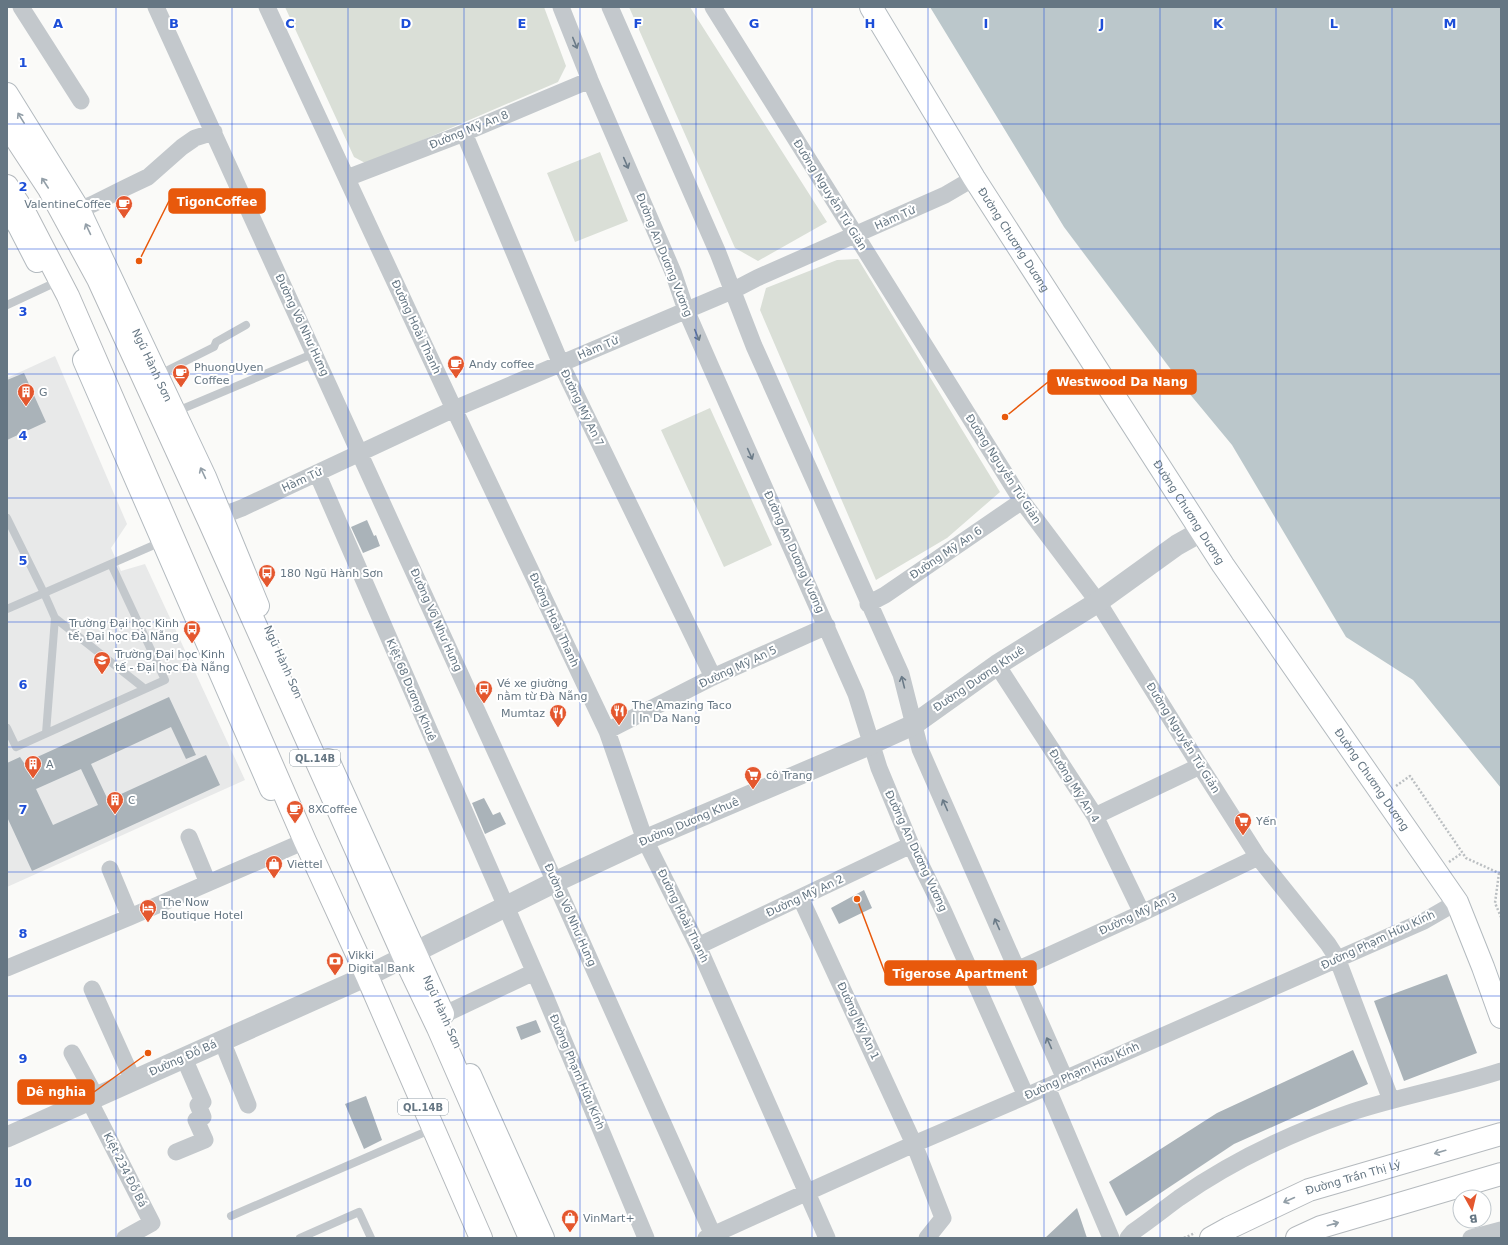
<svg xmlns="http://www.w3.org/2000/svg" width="1508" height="1245" font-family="'DejaVu Sans',sans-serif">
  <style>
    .built { fill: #e8e9e9 }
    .green { fill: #dadfd7 }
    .water { fill: #bbc7cb }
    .building { fill: #aab3b9; fill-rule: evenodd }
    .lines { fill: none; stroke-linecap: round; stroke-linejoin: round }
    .secondary-casing { stroke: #b3babf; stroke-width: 24 }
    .primary-casing { stroke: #b5babe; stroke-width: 24 }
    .trunk-casing { stroke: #b4b9bd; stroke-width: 24 }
    .path { stroke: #bbbfc2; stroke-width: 2.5; stroke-dasharray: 2 2; stroke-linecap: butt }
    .service { stroke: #c3c8cc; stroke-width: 8 }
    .minor { stroke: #c3c8cc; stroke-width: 17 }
    .tertiary { stroke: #c3c8cc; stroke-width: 21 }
    .secondary { stroke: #fff; stroke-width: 22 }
    .primary { stroke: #fff; stroke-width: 22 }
    .trunk { stroke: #fff; stroke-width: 22 }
    .oneway { stroke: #6a7a87 }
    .oneway2 { stroke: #939fa8 }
    .grid { fill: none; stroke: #1d4ed8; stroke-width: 1; stroke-opacity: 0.55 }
    .labels { text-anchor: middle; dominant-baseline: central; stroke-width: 4; stroke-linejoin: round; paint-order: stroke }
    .shield { fill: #fff; stroke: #939fa8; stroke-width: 1 }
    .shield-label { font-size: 10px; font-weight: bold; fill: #657683 }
    .street-label { font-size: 11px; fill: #657683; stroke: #fff }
    .poi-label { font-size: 11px; fill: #657683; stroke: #fff; text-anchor: start }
    .grid-label { font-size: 13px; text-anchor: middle; font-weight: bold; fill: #1d4ed8; stroke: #fff; stroke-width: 4; stroke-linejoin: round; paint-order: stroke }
    .leader { fill: none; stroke: #e8590c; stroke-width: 1.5 }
    .callout-dot { fill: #e8590c; stroke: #fff; stroke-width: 1.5 }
    .callout { fill: #e8590c; stroke: #e8590c; stroke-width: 1.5 }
    .callout-label { font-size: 12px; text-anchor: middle; font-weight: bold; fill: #fff }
  </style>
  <rect width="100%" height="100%" fill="#fafaf8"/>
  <path class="built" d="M 55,356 L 127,524 L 111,548 L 121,571 L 145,564 L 245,780 L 7,887 L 7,378 Z"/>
  <path class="green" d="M 285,7 L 544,7 L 566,66 L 558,82 L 367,164 L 354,157 Z
    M 629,7 L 690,7 L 827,222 L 758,261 L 735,248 Z
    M 600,152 L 628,221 L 575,242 L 547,173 Z
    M 858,259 L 1000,492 L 947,538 L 876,580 L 760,310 L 766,288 L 837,260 Z
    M 710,408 L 772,545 L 724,567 L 661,430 Z"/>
  <path class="water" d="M 930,7 L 1501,7 L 1501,788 L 1413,680 L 1346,637 L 1232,445 L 1184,387 L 1064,227 Z"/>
  <path class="building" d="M 24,373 L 46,422 L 7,440 L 7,380 Z
    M 367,520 L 374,536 L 376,535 L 380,546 L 363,553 L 351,527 Z
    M 169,697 L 196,755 L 186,759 L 171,727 L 91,764 L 108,800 L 206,755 L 220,785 L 32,871 L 7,817 L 7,763 L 20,757 L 24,763 ZM 81,769 L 98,805 L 53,825 L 36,789 Z
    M 484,798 L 493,815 L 500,812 L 506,824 L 485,834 L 472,803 Z
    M 864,890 L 872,908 L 839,924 L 831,908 Z
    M 1447,974 L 1477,1053 L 1404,1081 L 1374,1001 Z
    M 536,1020 L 541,1032 L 521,1040 L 516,1027 Z
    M 1353,1050 L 1368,1084 L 1234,1144 L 1126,1216 L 1109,1182 L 1217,1113 Z
    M 366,1096 L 382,1140 L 364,1149 L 345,1104 Z
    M 1077,1208 L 1087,1238 L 1045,1238 Z"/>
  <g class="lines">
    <defs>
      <g id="secondary">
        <path id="s1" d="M 871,7 L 974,178 L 1223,565 L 1457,902 L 1483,967 L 1501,1017"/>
        <path id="s2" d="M 7,94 L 79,210 L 205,477 L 258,606"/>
        <path d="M 7,208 L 19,226 L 37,261"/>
        <path d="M 84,360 L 271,789"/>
        <path d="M 328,760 L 443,1014"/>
        <path d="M 470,1075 L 543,1238"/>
      </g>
      <g id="primary">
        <path id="s3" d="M 1211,1238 L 1229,1228 L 1309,1190 L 1501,1134"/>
        <path d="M 1297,1238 L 1321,1227 L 1501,1174"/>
      </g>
      <path id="trunk" d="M 7,125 L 49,189 L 98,279 L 209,521 L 404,957 L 438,1028 L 530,1238
        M 7,186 L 27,217 L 68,296 L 305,841 L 367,976 L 481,1238"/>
    </defs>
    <use href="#secondary" class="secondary-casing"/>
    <use href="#primary" class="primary-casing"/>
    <use href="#trunk" class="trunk-casing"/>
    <path class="path" d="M 1396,786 L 1410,776 L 1466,858 L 1501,874
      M 1449,862 L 1462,853
      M 1499,873 L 1495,903 L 1501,917
      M 1184,1238 L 1195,1233"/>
    <path class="service" d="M 7,305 L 50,285
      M 158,375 L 214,347 L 216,342 L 246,325
      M 175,412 L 315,353
      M 7,518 L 44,593 L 161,542
      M 7,609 L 44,593 L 55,618 L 46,733
      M 55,618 L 145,689
      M 7,728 L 16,747 L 165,680 L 111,564
      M 231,1216 L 432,1129
      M 300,1238 L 359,1212 L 371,1238"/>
    <path class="minor" d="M 21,7 L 81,101
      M 156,7 L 555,882 L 713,1235
      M 267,7 L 454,409 L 607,731 L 645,840 L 698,946 L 827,1238
      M 561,7 L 590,80 L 673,272 L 686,310 L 710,365 L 856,694 L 879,768 L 911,845 L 943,910 L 1026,1096
      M 610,7 L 718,253 L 754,346 L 901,674 L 920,749 L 1065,1079
      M 713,7 L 1022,501 L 1098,602 L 1200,766 L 1258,857 L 1328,944 L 1337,958 L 1391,1100
      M 464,133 L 561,364 L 713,677
      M 347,178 L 464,133 L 590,80
      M 79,210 L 93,204 L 125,188 L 148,177 L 182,147 L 195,138 L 214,132
      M 317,473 L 545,996 L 646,1238
      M 221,516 L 242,508 L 454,409 L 732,291 L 757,278 L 945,195 L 974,178
      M 868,604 L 885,595 L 1022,501
      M 997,665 L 1095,816 L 1142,913
      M 607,731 L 713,677 L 827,626
      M 1095,816 L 1200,766
      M 189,837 L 208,883
      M 110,869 L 130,917
      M 801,899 L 914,1144 L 943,1218 L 927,1238
      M 698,946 L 911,845
      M 7,968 L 130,917 L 305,841
      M 1017,970 L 1142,913 L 1258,857
      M 92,989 L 133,1080
      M 443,1015 L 534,972
      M 222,1041 L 248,1105
      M 72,1053 L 96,1097
      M 1047,1087 L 1111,1238
      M 89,1100 L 152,1223 L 125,1238
      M 176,1152 L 205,1140 L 196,1120 L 203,1117 L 198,1105 L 203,1102 L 184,1058
      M 706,1238 L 914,1144 L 1026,1096 L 1424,921 L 1457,902
      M 1128,1238 L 1133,1232 C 1149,1221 1164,1209 1179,1198 C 1232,1161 1291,1133 1352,1112 C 1401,1096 1452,1087 1501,1071
      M 1471,1238 L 1501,1230"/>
    <path class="tertiary" d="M 7,1137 L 367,976 L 555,882 L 645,840 L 871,744 L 913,725 L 997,665 L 1098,602 L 1177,545 L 1202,531"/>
    <use href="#secondary" class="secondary"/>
    <use href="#primary" class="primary"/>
    <use href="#trunk" class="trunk"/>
  </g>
  <defs><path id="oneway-shaft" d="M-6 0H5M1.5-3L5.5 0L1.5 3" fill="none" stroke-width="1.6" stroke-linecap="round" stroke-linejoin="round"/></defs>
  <g class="oneway">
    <use href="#oneway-shaft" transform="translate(575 43) rotate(68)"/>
    <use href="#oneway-shaft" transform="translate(626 163) rotate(67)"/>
    <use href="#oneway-shaft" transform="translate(697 335) rotate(67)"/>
    <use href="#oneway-shaft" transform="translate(750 454) rotate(66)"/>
    <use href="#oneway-shaft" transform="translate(903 682) rotate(-104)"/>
    <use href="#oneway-shaft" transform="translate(945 805) rotate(-114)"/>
    <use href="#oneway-shaft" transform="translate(997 924) rotate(-114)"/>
    <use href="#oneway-shaft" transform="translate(1049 1043) rotate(-114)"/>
  </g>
  <g class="oneway2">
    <use href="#oneway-shaft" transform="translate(21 118) rotate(-122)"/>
    <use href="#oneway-shaft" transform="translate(45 183) rotate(-123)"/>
    <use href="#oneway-shaft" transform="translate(88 229) rotate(-115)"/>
    <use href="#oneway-shaft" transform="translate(203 473) rotate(-115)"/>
    <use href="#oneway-shaft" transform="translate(1440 1152) rotate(164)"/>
    <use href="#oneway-shaft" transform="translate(1289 1200) rotate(156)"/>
    <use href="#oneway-shaft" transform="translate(1333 1224) rotate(-16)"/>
  </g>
  <path class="grid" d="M 116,7 L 116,1238M 232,7 L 232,1238M 348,7 L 348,1238M 464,7 L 464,1238M 580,7 L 580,1238M 696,7 L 696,1238M 812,7 L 812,1238M 928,7 L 928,1238M 1044,7 L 1044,1238M 1160,7 L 1160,1238M 1276,7 L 1276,1238M 1392,7 L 1392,1238M 7,124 L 1501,124M 7,249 L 1501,249M 7,374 L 1501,374M 7,498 L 1501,498M 7,622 L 1501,622M 7,747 L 1501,747M 7,872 L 1501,872M 7,996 L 1501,996M 7,1120 L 1501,1120"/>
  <defs>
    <symbol id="cafe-pin" viewBox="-11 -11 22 30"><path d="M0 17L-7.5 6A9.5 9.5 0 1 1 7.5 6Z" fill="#e4572e" stroke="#fff"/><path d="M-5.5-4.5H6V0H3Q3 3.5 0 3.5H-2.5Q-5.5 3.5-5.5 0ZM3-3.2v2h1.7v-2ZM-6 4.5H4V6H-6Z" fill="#fff"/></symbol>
    <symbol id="building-pin" viewBox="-11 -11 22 30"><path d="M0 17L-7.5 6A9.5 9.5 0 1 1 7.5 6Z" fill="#e4572e" stroke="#fff"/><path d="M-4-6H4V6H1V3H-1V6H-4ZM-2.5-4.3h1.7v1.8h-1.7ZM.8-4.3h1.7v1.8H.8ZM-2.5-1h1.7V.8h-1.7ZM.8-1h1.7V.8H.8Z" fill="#fff"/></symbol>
    <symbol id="bus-pin" viewBox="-11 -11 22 30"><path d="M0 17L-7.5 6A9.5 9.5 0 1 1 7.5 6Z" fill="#e4572e" stroke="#fff"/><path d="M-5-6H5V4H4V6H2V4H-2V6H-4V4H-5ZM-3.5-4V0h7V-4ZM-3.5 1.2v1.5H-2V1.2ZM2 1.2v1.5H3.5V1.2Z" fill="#fff"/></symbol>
    <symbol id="university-pin" viewBox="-11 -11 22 30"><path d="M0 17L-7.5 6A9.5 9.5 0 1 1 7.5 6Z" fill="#e4572e" stroke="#fff"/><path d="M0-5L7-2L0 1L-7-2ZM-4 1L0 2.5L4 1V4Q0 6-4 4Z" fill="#fff"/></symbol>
    <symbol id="restaurant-pin" viewBox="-11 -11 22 30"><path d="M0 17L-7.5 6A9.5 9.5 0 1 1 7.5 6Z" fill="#e4572e" stroke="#fff"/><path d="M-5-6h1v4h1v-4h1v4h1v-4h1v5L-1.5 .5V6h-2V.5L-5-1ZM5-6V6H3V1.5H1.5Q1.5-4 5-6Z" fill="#fff"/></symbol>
    <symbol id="supermarket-pin" viewBox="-11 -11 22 30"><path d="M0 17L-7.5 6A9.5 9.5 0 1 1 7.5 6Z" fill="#e4572e" stroke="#fff"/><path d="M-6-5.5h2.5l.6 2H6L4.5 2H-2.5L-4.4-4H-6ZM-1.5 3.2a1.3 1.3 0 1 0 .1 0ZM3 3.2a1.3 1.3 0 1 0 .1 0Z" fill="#fff"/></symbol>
    <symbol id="shop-pin" viewBox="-11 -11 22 30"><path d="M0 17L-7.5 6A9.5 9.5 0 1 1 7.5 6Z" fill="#e4572e" stroke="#fff"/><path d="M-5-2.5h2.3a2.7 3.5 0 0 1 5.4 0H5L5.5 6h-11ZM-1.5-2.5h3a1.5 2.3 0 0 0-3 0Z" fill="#fff"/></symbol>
    <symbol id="hotel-pin" viewBox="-11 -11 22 30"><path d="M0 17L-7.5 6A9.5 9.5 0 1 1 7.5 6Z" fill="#e4572e" stroke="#fff"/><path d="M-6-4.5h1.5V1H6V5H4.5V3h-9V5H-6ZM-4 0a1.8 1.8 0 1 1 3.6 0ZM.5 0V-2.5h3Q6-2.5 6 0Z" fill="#fff"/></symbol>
    <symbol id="bank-pin" viewBox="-11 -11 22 30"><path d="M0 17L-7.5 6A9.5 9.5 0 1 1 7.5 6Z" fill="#e4572e" stroke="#fff"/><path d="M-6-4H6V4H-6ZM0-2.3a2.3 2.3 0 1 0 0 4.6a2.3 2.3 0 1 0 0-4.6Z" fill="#fff"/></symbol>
  </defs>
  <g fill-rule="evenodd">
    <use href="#cafe-pin" x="114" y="194" width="20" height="27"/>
    <use href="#cafe-pin" x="446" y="354" width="20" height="27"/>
    <use href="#cafe-pin" x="171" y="363" width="20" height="27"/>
    <use href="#building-pin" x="16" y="382" width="20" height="27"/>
    <use href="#bus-pin" x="257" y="563" width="20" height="27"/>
    <use href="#bus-pin" x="182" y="619" width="20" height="27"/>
    <use href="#university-pin" x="92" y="650" width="20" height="27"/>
    <use href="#bus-pin" x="474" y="679" width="20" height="27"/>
    <use href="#restaurant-pin" x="609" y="701" width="20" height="27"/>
    <use href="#restaurant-pin" x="548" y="703" width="20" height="27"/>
    <use href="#building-pin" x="23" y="754" width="20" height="27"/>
    <use href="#supermarket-pin" x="743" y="765" width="20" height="27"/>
    <use href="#building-pin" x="105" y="790" width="20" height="27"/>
    <use href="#cafe-pin" x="285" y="799" width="20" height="27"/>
    <use href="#supermarket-pin" x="1233" y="811" width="20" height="27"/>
    <use href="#shop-pin" x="264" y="854" width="20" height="27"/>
    <use href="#hotel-pin" x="138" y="898" width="20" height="27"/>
    <use href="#bank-pin" x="325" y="951" width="20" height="27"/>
    <use href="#shop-pin" x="560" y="1208" width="20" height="27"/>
  </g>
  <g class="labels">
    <g class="shield">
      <rect x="290" y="750" width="50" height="16" rx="3"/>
      <rect x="398" y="1099" width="50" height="16" rx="3"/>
    </g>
    <g class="shield-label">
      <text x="315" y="758">QL.14B</text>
      <text x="423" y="1107">QL.14B</text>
    </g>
    <g class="street-label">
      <text transform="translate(469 130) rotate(-22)">Đường Mỹ An 8</text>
      <text transform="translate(830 195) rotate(58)">Đường Nguyễn Tử Giản</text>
      <text transform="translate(895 218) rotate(-24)">Hàm Tử</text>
      <text stroke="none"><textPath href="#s1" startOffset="273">Đường Chương Dương</textPath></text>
      <text transform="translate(664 255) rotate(68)">Đường An Dương Vương</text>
      <text transform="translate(302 325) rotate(65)">Đường Võ Như Hưng</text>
      <text transform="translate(416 327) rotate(65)">Đường Hoài Thanh</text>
      <text transform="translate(598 348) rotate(-23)">Hàm Tử</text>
      <text stroke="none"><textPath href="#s2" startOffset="308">Ngũ Hành Sơn</textPath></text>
      <text transform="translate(582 408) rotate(64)">Đường Mỹ An 7</text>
      <text transform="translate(1003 469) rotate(57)">Đường Nguyễn Tử Giản</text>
      <text transform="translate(302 480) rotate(-25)">Hàm Tử</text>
      <text stroke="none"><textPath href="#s1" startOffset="597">Đường Chương Dương</textPath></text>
      <text transform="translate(794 552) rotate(66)">Đường An Dương Vương</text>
      <text transform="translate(946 553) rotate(-34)">Đường Mỹ An 6</text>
      <text transform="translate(436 620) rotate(66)">Đường Võ Như Hưng</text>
      <text transform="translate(554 620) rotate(65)">Đường Hoài Thanh</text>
      <text transform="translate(283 662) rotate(66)">Ngũ Hành Sơn</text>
      <text transform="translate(738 667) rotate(-25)">Đường Mỹ An 5</text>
      <text transform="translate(979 679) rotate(-34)">Đường Dương Khuê</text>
      <text transform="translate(411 690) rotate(67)">Kiệt 68 Dương Khuê</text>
      <text transform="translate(1183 738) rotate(58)">Đường Nguyễn Tử Giản</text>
      <text stroke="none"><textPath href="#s1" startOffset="921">Đường Chương Dương</textPath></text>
      <text transform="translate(1074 786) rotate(58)">Đường Mỹ An 4</text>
      <text transform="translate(689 822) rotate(-23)">Đường Dương Khuê</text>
      <text transform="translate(916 851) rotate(65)">Đường An Dương Vương</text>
      <text transform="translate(805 896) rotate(-25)">Đường Mỹ An 2</text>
      <text transform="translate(1138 914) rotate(-25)">Đường Mỹ An 3</text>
      <text transform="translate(570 915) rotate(66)">Đường Võ Như Hưng</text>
      <text transform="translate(683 916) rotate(64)">Đường Hoài Thanh</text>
      <text transform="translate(1378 940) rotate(-25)">Đường Phạm Hữu Kính</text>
      <text transform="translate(442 1012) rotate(66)">Ngũ Hành Sơn</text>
      <text transform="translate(858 1021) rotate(65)">Đường Mỹ An 1</text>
      <text transform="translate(183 1058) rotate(-24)">Đường Đỗ Bá</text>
      <text transform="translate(1082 1071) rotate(-24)">Đường Phạm Hữu Kính</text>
      <text transform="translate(577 1072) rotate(67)">Đường Phạm Hữu Kính</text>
      <text transform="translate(125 1170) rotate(63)">Kiệt 234 Đỗ Bá</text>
      <text stroke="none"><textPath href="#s3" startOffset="155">Đường Trần Thị Lý</textPath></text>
    </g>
    <g class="poi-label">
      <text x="111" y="204" text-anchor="end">ValentineCoffee</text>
      <text x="469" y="364">Andy coffee</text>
      <text x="194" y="367">PhuongUyen<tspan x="194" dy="13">Coffee</tspan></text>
      <text x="39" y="392">G</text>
      <text x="280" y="573">180 Ngũ Hành Sơn</text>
      <text x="179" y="623" text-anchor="end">Trường Đại học Kinh<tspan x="179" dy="13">tế, Đại học Đà Nẵng</tspan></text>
      <text x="115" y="654">Trường Đại học Kinh<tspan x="115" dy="13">tế - Đại học Đà Nẵng</tspan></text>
      <text x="497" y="683">Vé xe giường<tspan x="497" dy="13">nằm từ Đà Nẵng</tspan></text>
      <text x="632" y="705">The Amazing Taco<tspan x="632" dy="13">| In Da Nang</tspan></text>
      <text x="545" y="713" text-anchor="end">Mumtaz</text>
      <text x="46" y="764">A</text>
      <text x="766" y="775">cô Trang</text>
      <text x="128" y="800">C</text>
      <text x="308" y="809">8XCoffee</text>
      <text x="1256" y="821">Yến</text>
      <text x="287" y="864">Viettel</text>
      <text x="161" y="902">The Now<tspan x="161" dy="13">Boutique Hotel</tspan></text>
      <text x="348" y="955">Vikki<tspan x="348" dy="13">Digital Bank</tspan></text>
      <text x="583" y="1218">VinMart+</text>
    </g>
  </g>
  <g class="grid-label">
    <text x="58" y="28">A</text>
    <text x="174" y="28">B</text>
    <text x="290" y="28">C</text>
    <text x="406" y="28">D</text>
    <text x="522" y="28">E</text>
    <text x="638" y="28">F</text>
    <text x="754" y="28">G</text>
    <text x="870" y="28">H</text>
    <text x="986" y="28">I</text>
    <text x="1102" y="28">J</text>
    <text x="1218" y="28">K</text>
    <text x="1334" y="28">L</text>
    <text x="1450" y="28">M</text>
    <text x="23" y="67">1</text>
    <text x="23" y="191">2</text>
    <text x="23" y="316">3</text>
    <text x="23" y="440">4</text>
    <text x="23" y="565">5</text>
    <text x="23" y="689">6</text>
    <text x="23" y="814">7</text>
    <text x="23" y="938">8</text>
    <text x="23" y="1063">9</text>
    <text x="23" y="1187">10</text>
  </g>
  <path class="leader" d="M139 261L169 201M1005 417L1048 382M857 899L885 973M148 1053L94 1092"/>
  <g class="callout-dot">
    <circle cx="139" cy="261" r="4"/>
    <circle cx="1005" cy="417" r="4"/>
    <circle cx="857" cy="899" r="4"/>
    <circle cx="148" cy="1053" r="4"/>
  </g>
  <g class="callout">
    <rect x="169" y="189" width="96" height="24" rx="4"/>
    <rect x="1048" y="370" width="148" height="24" rx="4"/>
    <rect x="885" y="961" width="151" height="24" rx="4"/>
    <rect x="18" y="1080" width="76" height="24" rx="4"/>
  </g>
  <g class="callout-label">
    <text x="217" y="206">TigonCoffee</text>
    <text x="1122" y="386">Westwood Da Nang</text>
    <text x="960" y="978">Tigerose Apartment</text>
    <text x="56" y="1096">Dê nghia</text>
  </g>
  <rect width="1508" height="1245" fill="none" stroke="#657683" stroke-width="16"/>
  <g transform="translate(1472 1209) rotate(172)"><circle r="19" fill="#ffffff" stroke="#c1c8cd"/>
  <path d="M0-3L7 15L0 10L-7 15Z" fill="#e4572e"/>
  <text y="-6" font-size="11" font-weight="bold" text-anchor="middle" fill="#657683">B</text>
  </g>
</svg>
